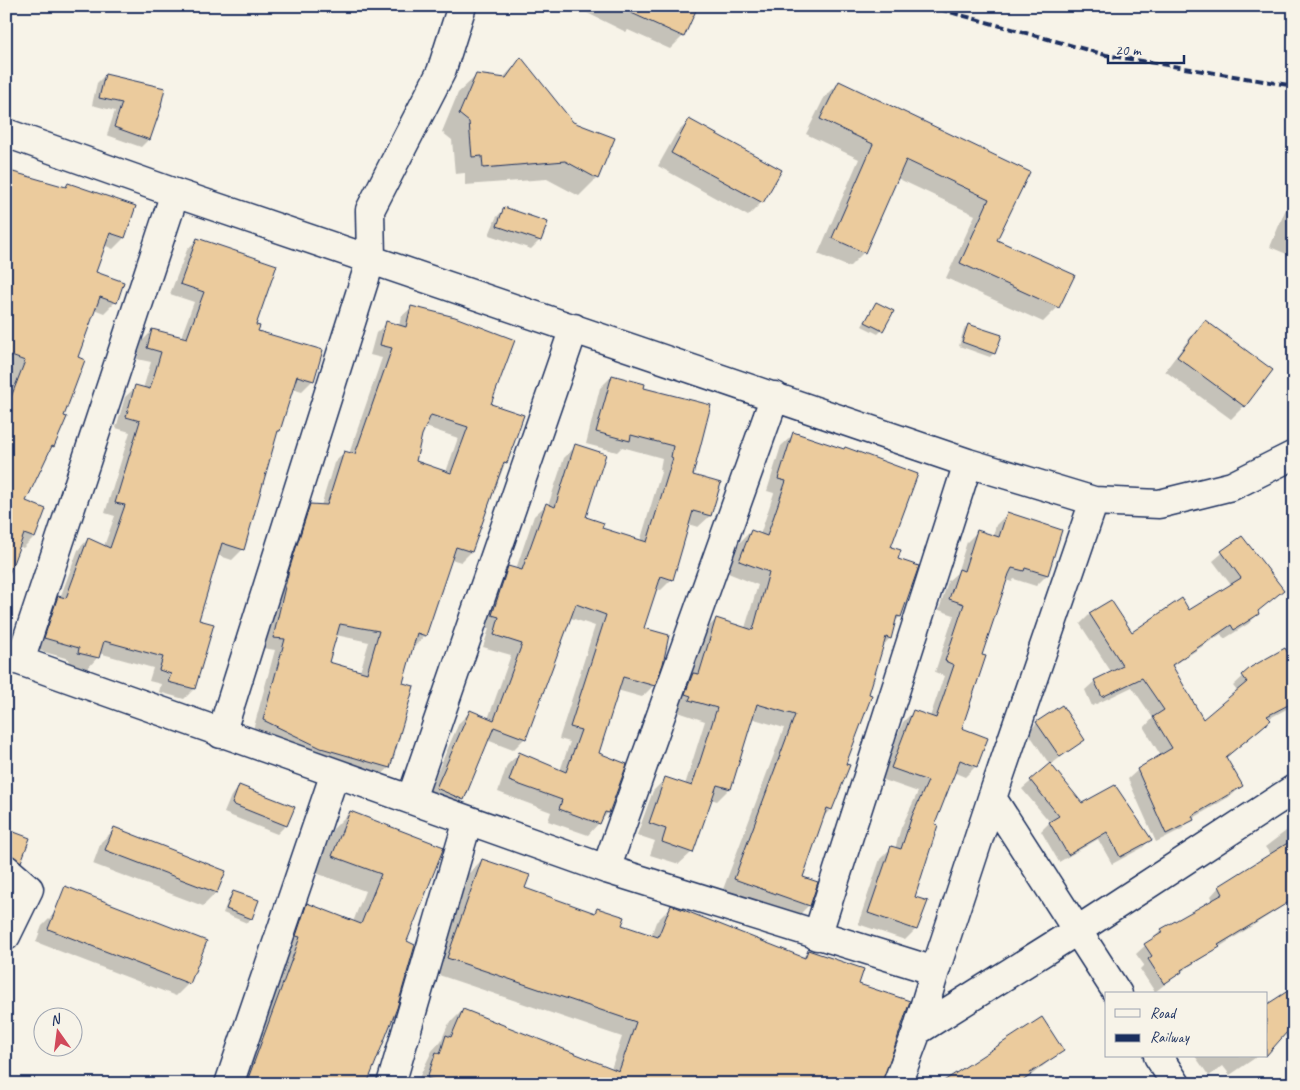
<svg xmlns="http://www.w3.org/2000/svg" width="1300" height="1090" font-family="Caveat,sans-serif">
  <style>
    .shadow { fill: #0003; fill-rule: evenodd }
    .building { fill: #ebcb9d; stroke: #1b2f5e; fill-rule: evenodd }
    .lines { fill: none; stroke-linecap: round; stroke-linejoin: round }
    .minor-casing { stroke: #1b2f5e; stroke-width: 31 }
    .minor { stroke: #f7f3e8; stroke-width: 28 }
    .rail { stroke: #1b2f5e; stroke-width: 4; stroke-dasharray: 8 4; stroke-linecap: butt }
  </style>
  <rect width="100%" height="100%" fill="#f7f3e8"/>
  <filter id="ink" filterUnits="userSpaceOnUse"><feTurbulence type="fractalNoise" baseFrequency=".02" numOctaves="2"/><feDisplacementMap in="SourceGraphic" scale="10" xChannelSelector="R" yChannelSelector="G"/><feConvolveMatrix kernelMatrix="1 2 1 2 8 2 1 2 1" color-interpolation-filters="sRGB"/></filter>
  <g filter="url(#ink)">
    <path class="shadow" d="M 336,6 L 358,6 L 351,13 Z
      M 573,6 L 696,6 L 683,36 L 670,49 L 628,30 L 626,32 Z
      M 521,59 L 597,178 L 579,196 L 547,179 L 465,185 L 465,173 L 455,174 L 452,140 L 442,132 L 458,93 L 476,76 L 502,79 Z
      M 105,75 L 149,139 L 141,147 L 107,135 L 115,111 L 92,105 L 97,83 Z
      M 839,83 L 1028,173 L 995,240 L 1058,307 L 1043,322 L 946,278 L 975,215 L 897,178 L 864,252 L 849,267 L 818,254 L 859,159 L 806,134 L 824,98 Z
      M 689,121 L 762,202 L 748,216 L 658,166 L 676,134 Z
      M 6,171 L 64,188 L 68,184 L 124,238 L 113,249 L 104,245 L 95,273 L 115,302 L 104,313 L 94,309 L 76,358 L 53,446 L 48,452 L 25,502 L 34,537 L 23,548 L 18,546 L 6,578 Z
      M 1294,203 L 1294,257 L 1270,247 L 1285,211 Z
      M 504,209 L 540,240 L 531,249 L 489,235 L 496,218 Z
      M 197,239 L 256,332 L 313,380 L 302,391 L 292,388 L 279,431 L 275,435 L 243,549 L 232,560 L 217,555 L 198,621 L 194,689 L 184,699 L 159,692 L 161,684 L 149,681 L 153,668 L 99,653 L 97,658 L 87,669 L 68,663 L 69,659 L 34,649 L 48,608 L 60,598 L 78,550 L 88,539 L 104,546 L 115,516 L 105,513 L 130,432 L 116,428 L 125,397 L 136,387 L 143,389 L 151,362 L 137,359 L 142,341 L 153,330 L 181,337 L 194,302 L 170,294 L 187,250 Z
      M 876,303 L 882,330 L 878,334 L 862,326 Z
      M 412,307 L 490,404 L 523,416 L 471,552 L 461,562 L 451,559 L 425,635 L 415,646 L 412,645 L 402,684 L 389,768 L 378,778 L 253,730 L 275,650 L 263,648 L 279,582 L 300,516 L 311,505 L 321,506 L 334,463 L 344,453 L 349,454 L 382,358 L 370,355 L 376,333 L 387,323 L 399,326 L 401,317 ZM 423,426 L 458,438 L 446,472 L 414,461 ZM 336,635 L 369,642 L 360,672 L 328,663 Z
      M 1205,321 L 1244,406 L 1231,419 L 1165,371 L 1192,335 Z
      M 968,325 L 994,353 L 990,357 L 959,346 L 964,329 Z
      M 612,376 L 643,389 L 692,476 L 720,484 L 710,516 L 698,527 L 688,524 L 672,579 L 661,590 L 655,589 L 642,629 L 654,685 L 642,697 L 617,690 L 597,753 L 608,813 L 588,835 L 548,821 L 551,812 L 498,792 L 507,765 L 519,754 L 560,771 L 570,742 L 559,739 L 595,626 L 571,618 L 525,738 L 513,750 L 487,740 L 463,799 L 452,811 L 425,800 L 459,723 L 470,712 L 488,719 L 511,655 L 483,647 L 489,629 L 482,627 L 497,579 L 509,567 L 516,569 L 534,516 L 546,505 L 548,506 L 564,458 L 576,446 L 584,518 L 600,529 L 640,542 L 662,469 L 660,469 L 662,458 L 622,447 L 617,452 L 586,444 L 600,388 Z
      M 794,434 L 890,548 L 897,560 L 900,617 L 894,622 L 890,638 L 882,647 L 831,809 L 822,818 L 802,877 L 809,905 L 797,917 L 722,892 L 784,728 L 751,718 L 730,788 L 717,801 L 711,799 L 692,852 L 679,864 L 650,855 L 655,841 L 637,835 L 653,791 L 666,778 L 685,785 L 705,721 L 678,712 L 679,708 L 673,707 L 681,687 L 690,677 L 704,632 L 716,619 L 745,628 L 758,585 L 728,573 L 738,544 L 751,531 L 760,535 L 774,493 L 767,491 L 781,446 Z
      M 1007,514 L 1061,530 L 1047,575 L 1036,586 L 1014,579 L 1012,582 L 1006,580 L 980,655 L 960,729 L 976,766 L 965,777 L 953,772 L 934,825 L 914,897 L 916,929 L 905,940 L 858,924 L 880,859 L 891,848 L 895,849 L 901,828 L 918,792 L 881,779 L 903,722 L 914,711 L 930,717 L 944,676 L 935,672 L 954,615 L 939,610 L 948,581 L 957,573 L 967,542 L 978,531 L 993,536 L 996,525 Z
      M 1241,537 L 1258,614 L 1248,624 L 1224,639 L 1221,634 L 1171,667 L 1203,721 L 1238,692 L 1233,686 L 1252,668 L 1294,665 L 1294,705 L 1268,719 L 1269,720 L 1260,730 L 1225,758 L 1242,786 L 1232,795 L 1192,819 L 1182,829 L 1156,842 L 1128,779 L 1138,770 L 1161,756 L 1144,728 L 1153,718 L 1132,687 L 1092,706 L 1085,690 L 1095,681 L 1112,673 L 1080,624 L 1090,614 L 1132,634 L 1189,612 L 1231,585 L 1213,561 Z
      M 1294,542 L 1294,552 L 1290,546 Z
      M 1037,723 L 1084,740 L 1050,765 L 1081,804 L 1151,839 L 1142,848 L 1112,864 L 1098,839 L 1059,862 L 1041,831 L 1050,822 L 1022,789 L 1050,765 L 1028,732 Z
      M 240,787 L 286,825 L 277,834 L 224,813 L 231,796 Z
      M 350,812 L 442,848 L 405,942 L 366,1084 L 235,1084 L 291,921 L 308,904 L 353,922 L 365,891 L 316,873 L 333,829 Z
      M 1294,825 L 1294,899 L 1179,973 L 1155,992 L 1140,969 L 1144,965 L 1136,954 L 1162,930 L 1213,900 L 1211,896 L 1219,887 L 1271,855 L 1265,847 Z
      M 115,829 L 216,893 L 203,906 L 93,864 L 101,842 Z
      M 482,860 L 523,889 L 593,913 L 597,909 L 620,926 L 651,936 L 656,922 L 671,907 L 802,958 L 809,951 L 857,984 L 880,1084 L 416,1084 L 432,1051 L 441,1041 L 448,1025 L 463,1010 L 611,1069 L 622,1037 L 433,973 L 467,875 Z
      M 234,892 L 257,901 L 251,919 L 247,923 L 223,913 L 230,896 Z
      M 56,912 L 189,983 L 176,996 L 36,942 L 42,926 Z
      M 1294,989 L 1294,1035 L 1288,1039 L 1284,1033 Z
      M 1062,1051 L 1020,1084 L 943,1084 Z
      M 1195,1056 L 1258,1056 L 1230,1075 L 1223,1066 L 1209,1076 Z
      M 1129,1080 L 1132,1084 L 1123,1084 Z"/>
    <path class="building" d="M 616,6 L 698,6 L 684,37 Z
      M 521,57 L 573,122 L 615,138 L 598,179 L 565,161 L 483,168 L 482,156 L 472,157 L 469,122 L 459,114 L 476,74 L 506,78 Z
      M 105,74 L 165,88 L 161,105 L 162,105 L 150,140 L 114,127 L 122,103 L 99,98 Z
      M 839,81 L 1030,172 L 997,240 L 1075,275 L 1059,308 L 960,263 L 989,199 L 906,160 L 865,253 L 832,238 L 873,144 L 820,119 Z
      M 689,119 L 782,170 L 763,203 L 671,153 Z
      M 6,170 L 66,187 L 68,183 L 136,206 L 125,238 L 110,233 L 96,272 L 124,282 L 117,303 L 100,297 L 78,357 L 85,360 L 64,416 L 67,417 L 54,447 L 52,446 L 26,501 L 46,509 L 35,538 L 24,534 L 8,577 L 6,576 L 6,410 L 25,361 L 6,354 Z
      M 504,207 L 548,222 L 541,241 L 497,226 Z
      M 197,238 L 277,265 L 256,325 L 260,326 L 258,331 L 323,350 L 314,381 L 297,376 L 280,431 L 278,431 L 244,550 L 222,543 L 199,620 L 214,624 L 195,689 L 168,682 L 171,674 L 159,670 L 163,657 L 104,641 L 99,658 L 78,653 L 79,648 L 44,638 L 58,596 L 66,598 L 88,538 L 110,548 L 125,505 L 115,503 L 140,421 L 126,417 L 135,385 L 150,389 L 161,352 L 147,348 L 152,329 L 187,338 L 204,292 L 180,284 Z
      M 876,302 L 894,311 L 883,331 L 865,322 Z
      M 411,306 L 455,317 L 515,340 L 491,404 L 524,415 L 507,463 L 504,462 L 472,552 L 456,547 L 426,636 L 417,633 L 403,683 L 414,686 L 390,768 L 321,748 L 263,720 L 285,639 L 273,638 L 289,570 L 310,504 L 327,505 L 344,451 L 355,454 L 392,348 L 380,345 L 386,321 L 406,327 ZM 431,415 L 468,427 L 451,473 L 416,461 L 422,435 ZM 340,624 L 379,631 L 367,673 L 329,662 Z
      M 1205,320 L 1273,370 L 1245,407 L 1177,357 Z
      M 968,324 L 1002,335 L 995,354 L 962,342 Z
      M 612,375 L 645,384 L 644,388 L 711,405 L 693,475 L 721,483 L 711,516 L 693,511 L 673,580 L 661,576 L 644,628 L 669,635 L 663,664 L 655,686 L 623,677 L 599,753 L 627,764 L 609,813 L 605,812 L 600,824 L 559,809 L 562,800 L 509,781 L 519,752 L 566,772 L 581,730 L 570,727 L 606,615 L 576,604 L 526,739 L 494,727 L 464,800 L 436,788 L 470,710 L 494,720 L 522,644 L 494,635 L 499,617 L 492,615 L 508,566 L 522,570 L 546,503 L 555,507 L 575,444 L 606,454 L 586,517 L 604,523 L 602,528 L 647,542 L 673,458 L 671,457 L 673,446 L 631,435 L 630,441 L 596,432 Z
      M 793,432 L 844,449 L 845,447 L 918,474 L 891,547 L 901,550 L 898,559 L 919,566 L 901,617 L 897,616 L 891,639 L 886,637 L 869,694 L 872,695 L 846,764 L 850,765 L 832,810 L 827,808 L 803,877 L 818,882 L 810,906 L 734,879 L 795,715 L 757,704 L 731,789 L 717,785 L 693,853 L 662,842 L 666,829 L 649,823 L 665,777 L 692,786 L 717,708 L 689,700 L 691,696 L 685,694 L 693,673 L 699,674 L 716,618 L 753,630 L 769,572 L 739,561 L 751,530 L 767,536 L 786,481 L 778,479 Z
      M 1007,512 L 1062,530 L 1048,575 L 1025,568 L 1024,571 L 1012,568 L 1009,574 L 982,655 L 986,656 L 962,728 L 988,738 L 977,767 L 960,760 L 935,824 L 938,825 L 915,897 L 928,901 L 917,930 L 868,913 L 891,846 L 901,849 L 912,816 L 928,781 L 891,768 L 913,710 L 936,718 L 954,665 L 945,661 L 964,604 L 949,599 L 959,569 L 964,571 L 977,530 L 999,537 Z
      M 1242,536 L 1284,590 L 1258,611 L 1259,614 L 1234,630 L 1231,625 L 1172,665 L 1203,719 L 1247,682 L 1242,675 L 1251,667 L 1285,648 L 1294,663 L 1294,702 L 1267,716 L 1271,720 L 1226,757 L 1243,786 L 1192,816 L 1194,820 L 1166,834 L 1137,769 L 1172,748 L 1153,717 L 1164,710 L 1142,678 L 1102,697 L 1094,680 L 1123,666 L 1089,613 L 1111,600 L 1132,632 L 1182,598 L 1189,610 L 1241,578 L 1221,551 Z
      M 1062,705 L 1085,740 L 1060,757 L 1036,722 Z
      M 1050,763 L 1082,803 L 1115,785 L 1152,840 L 1120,857 L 1107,832 L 1068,855 L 1049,822 L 1059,816 L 1030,780 Z
      M 239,785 L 295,807 L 287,826 L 232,804 Z
      M 350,811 L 444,847 L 407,941 L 415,945 L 397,1008 L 367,1084 L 246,1084 L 300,937 L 296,936 L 307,903 L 361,924 L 381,874 L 332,856 Z
      M 114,827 L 226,871 L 217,893 L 105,850 Z
      M 6,829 L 30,838 L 21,862 L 6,854 Z
      M 1294,839 L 1294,899 L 1218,945 L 1220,947 L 1181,970 L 1182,972 L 1164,984 L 1148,959 L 1152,956 L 1144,944 L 1163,932 L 1161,929 L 1223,894 L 1219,886 Z
      M 482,859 L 530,875 L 525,888 L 595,913 L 597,908 L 625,917 L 622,925 L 658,937 L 671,905 L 805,958 L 808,950 L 864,969 L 859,984 L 910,1001 L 882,1084 L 445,1084 L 427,1078 L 436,1052 L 440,1054 L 446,1035 L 451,1037 L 463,1009 L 619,1071 L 636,1022 L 447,958 Z
      M 65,886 L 207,941 L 190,984 L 48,929 Z
      M 233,891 L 259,900 L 252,919 L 226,909 Z
      M 1294,987 L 1294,1024 L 1266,1056 L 1266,1005 Z
      M 1042,1017 L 1064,1051 L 1030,1073 L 1031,1075 L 1018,1084 L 939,1084 Z"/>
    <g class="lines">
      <defs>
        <path id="minor" d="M 6,133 L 175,193 L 968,463 L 1094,501 L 1159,504 L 1232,486 L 1294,455
          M 6,656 L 606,869 L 935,971 L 992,798 L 1094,501
          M 20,661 L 175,193
          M 221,734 L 371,259 L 370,210 L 441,72 L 462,6
          M 992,798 L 1118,994
          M 411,799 L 574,328
          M 6,869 L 29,889 L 6,936
          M 606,869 L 775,396
          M 817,936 L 968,463
          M 917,1031 L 1078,930 L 1294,789
          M 1158,1056 L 1176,1084
          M 229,1084 L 335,773
          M 391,1084 L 468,820
          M 897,1084 L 917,1031 L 935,971"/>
      </defs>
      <use href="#minor" class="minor-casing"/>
      <use href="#minor" class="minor"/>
      <path class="rail" d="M 928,6 L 1106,55 L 1294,86"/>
    </g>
  </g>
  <rect width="1300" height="1090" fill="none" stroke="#f7f3e8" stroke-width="25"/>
  <rect x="12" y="12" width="1275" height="1065" fill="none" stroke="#1b2f5e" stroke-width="2" filter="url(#ink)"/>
  <rect x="1105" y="992" width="162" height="65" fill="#f7f3e8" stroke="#9fa5b1"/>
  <rect x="1115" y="1009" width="25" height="8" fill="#f7f3e8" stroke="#9fa5b1"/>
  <text x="1150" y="1018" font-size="15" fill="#1b2f5e">Road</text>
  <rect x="1115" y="1034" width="25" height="8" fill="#1b2f5e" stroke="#9fa5b1"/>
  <text x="1150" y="1042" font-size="15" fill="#1b2f5e">Railway</text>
  <g transform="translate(58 1032) rotate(346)"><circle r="24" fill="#f7f3e8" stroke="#9fa5b1"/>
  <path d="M0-4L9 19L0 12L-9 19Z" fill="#d1495b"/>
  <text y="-8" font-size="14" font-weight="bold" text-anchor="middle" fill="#1b2f5e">N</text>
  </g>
  <path d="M1108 55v8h76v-8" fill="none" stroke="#1b2f5e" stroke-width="2.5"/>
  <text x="1115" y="55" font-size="15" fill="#1b2f5e" stroke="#f7f3e8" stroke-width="4" paint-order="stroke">20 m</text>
</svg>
